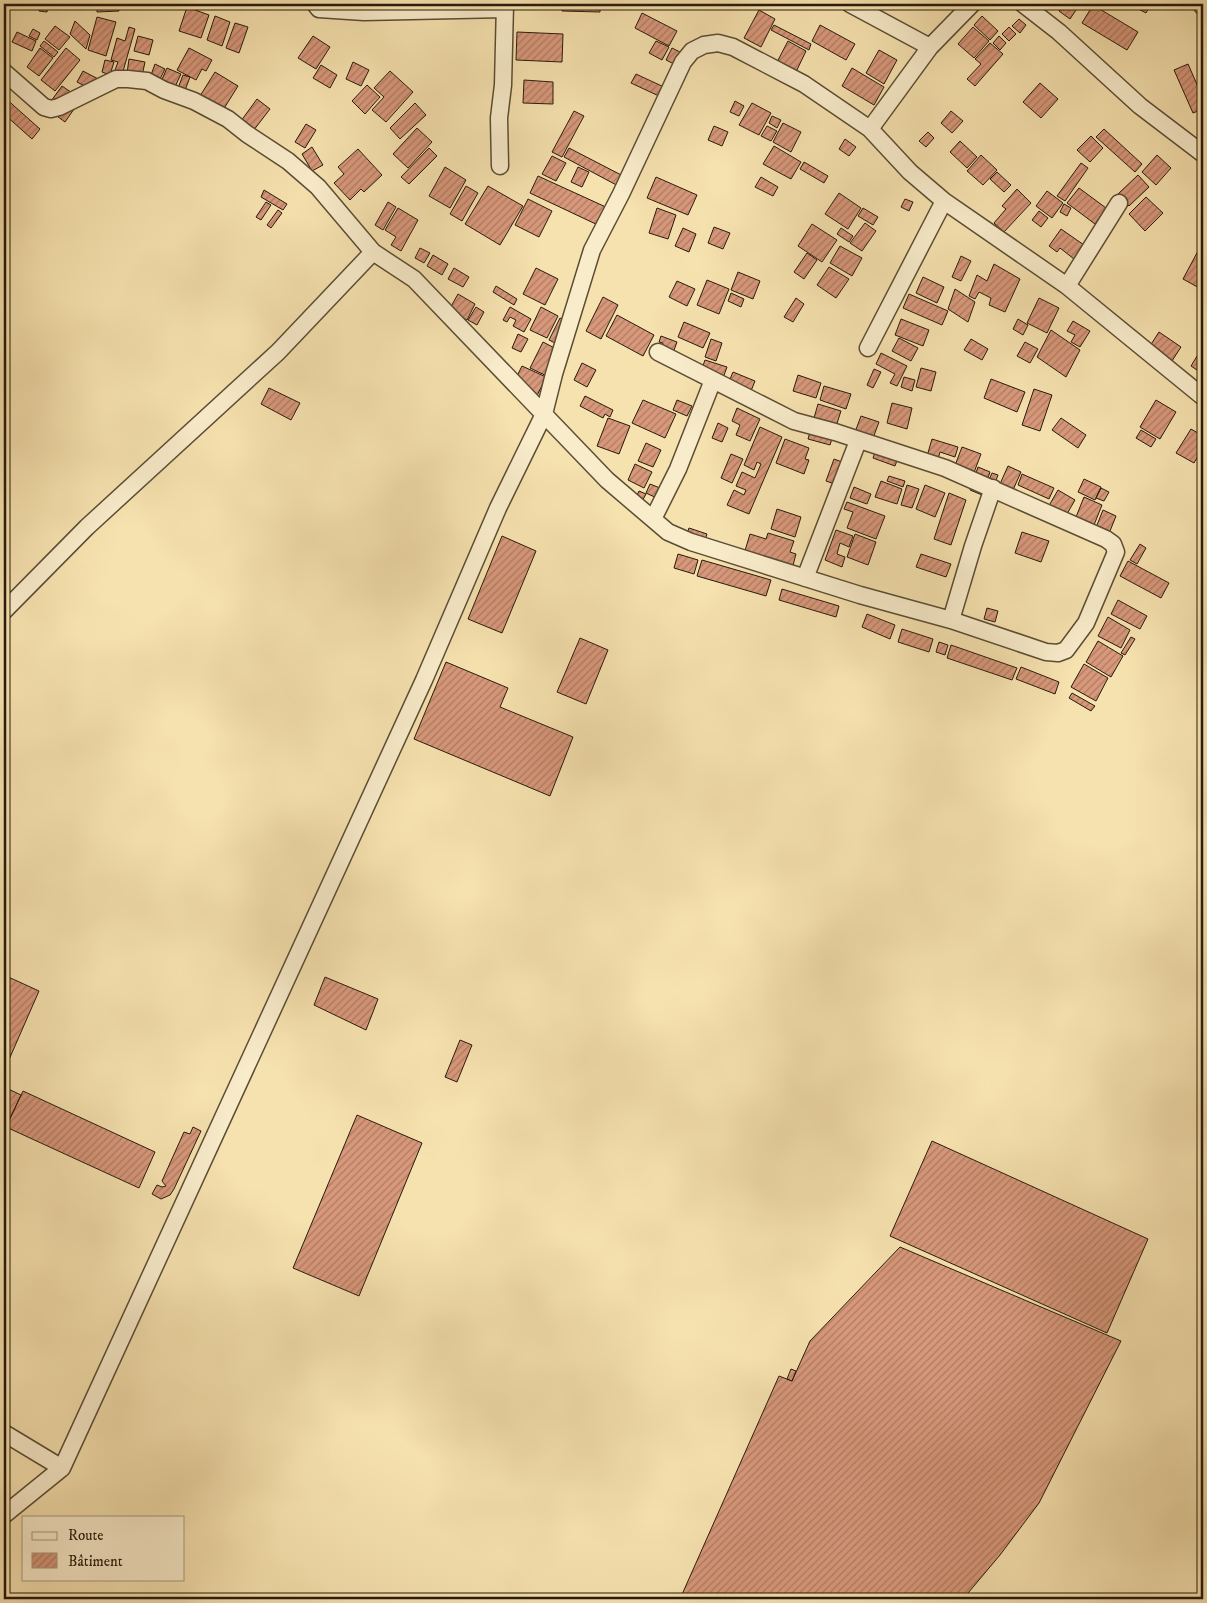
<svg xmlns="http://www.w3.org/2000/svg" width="1207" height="1603" font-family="'IM FELL DW Pica',serif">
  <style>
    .building { fill: url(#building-hatch); stroke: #271b0b }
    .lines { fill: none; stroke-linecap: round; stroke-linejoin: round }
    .street-casing { stroke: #5b4d34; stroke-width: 19 }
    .street { stroke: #f9eccb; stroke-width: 16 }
  </style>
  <defs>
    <pattern id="building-hatch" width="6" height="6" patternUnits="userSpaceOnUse" patternTransform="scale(1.25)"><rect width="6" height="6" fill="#d8987b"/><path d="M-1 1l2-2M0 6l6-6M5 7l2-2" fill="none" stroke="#af7b63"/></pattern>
  </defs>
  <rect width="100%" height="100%" fill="#f6e2af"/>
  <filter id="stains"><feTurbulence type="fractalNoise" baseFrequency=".004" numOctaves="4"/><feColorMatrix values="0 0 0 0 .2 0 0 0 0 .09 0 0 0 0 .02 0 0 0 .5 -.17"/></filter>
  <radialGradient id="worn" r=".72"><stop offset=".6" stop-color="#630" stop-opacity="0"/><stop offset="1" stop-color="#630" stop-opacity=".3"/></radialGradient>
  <path class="building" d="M 39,4 L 48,4 L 47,12 L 39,11 Z
    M 97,4 L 118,4 L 119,11 L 97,12 Z
    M 562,4 L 600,4 L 600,12 L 562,11 Z
    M 1064,4 L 1074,4 L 1078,7 L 1070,19 L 1059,11 Z
    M 1129,4 L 1151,4 L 1146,13 Z
    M 1093,5 L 1138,32 L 1127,50 L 1082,23 Z
    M 187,7 L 209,15 L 201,38 L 179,31 Z
    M 759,10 L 775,19 L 761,47 L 744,38 Z
    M 642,13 L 677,31 L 669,46 L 635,28 Z
    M 215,16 L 230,22 L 222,46 L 207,40 Z
    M 982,16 L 998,31 L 990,40 L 974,25 Z
    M 97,17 L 116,22 L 106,56 L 88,50 Z
    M 1019,19 L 1026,25 L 1020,33 L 1012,26 Z
    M 75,21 L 90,35 L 86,49 L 70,34 Z
    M 235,23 L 248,27 L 239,53 L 226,48 Z
    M 774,25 L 811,44 L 809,50 L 771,30 Z
    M 820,25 L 855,44 L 846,60 L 812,41 Z
    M 55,26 L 70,37 L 59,50 L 45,39 Z
    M 129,27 L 135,29 L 122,75 L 114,73 L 118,62 L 111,60 L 117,38 L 125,41 Z
    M 973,27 L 989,41 L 974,58 L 958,44 Z
    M 1009,27 L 1016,34 L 1009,41 L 1002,34 Z
    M 33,29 L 40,33 L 37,40 L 29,36 Z
    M 17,32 L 36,41 L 32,51 L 12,42 Z
    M 517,32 L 563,34 L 562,62 L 516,60 Z
    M 138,36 L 153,40 L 149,55 L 134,51 Z
    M 313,36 L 330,47 L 316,69 L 298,58 Z
    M 999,36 L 1006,43 L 1000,50 L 993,43 Z
    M 44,41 L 58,52 L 54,57 L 40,46 Z
    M 656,41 L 669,47 L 662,60 L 649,53 Z
    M 788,41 L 806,51 L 795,74 L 776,64 Z
    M 990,43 L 1003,54 L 975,86 L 967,79 L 981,64 L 975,59 Z
    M 40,48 L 53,58 L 39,76 L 27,67 Z
    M 66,48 L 80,60 L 55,91 L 41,80 Z
    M 189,48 L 212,60 L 206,71 L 202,69 L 196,80 L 177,70 Z
    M 672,48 L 684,54 L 678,66 L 666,60 Z
    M 879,50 L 897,60 L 884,84 L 866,73 Z
    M 129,59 L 145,62 L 142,76 L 127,73 Z
    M 105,60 L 114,62 L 110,75 L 102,72 Z
    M 353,62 L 369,70 L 361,86 L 346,79 Z
    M 155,64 L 165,69 L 160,79 L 151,75 Z
    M 1188,64 L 1203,98 L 1203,109 L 1193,113 L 1174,70 Z
    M 321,65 L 337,75 L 330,88 L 313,78 Z
    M 167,68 L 181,74 L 173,91 L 160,84 Z
    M 852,68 L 884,87 L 874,105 L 842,86 Z
    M 83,71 L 102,81 L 96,92 L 77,82 Z
    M 390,71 L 413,92 L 386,122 L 372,110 L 384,97 L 374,88 Z
    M 215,72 L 238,86 L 223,110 L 200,96 Z
    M 636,74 L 666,88 L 661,97 L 631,83 Z
    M 183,75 L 190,77 L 184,93 L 177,91 Z
    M 524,80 L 553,82 L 553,104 L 523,103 Z
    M 1040,83 L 1058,99 L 1041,118 L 1023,102 Z
    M 367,85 L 380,97 L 365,114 L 352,101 Z
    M 62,86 L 81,99 L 65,122 L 46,108 Z
    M 4,97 L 40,129 L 32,139 L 4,114 Z
    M 257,99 L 270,109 L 250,135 L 238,125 Z
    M 735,101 L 744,106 L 739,116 L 730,112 Z
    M 415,103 L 426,115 L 400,139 L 390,128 Z
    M 752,103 L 771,113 L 759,135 L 739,125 Z
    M 574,111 L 584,116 L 562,157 L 552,152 Z
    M 951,111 L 963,121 L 952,133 L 941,123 Z
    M 772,116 L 781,120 L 777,128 L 769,123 Z
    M 783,123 L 801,132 L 791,152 L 773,142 Z
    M 306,124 L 316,130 L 305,148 L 295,142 Z
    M 714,126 L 728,132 L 722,146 L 708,140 Z
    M 767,126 L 777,131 L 771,141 L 761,136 Z
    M 417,128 L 432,142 L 408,168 L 393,154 Z
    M 1104,129 L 1142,164 L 1135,172 L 1096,137 Z
    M 928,132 L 934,138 L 926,147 L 919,141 Z
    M 1091,136 L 1103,148 L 1090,162 L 1077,150 Z
    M 845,139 L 856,147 L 849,156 L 839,149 Z
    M 960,141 L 977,157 L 967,168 L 950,152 Z
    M 774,146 L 801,162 L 791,179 L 763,164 Z
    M 312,147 L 323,165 L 312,171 L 302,154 Z
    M 429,148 L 437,156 L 409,184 L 401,177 Z
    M 569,148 L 627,178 L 622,188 L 564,157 Z
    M 358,149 L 382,175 L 364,192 L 361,189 L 350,200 L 334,183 L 344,174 L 338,167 Z
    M 981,155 L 997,170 L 983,185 L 967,171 Z
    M 1157,155 L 1171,168 L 1156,185 L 1142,172 Z
    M 552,156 L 566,163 L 556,181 L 542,174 Z
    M 804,162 L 828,176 L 824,183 L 800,169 Z
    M 1081,163 L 1088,168 L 1065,201 L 1057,196 Z
    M 445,167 L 466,180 L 450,208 L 429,196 Z
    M 578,167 L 589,172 L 582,187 L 571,182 Z
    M 997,172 L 1011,185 L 1004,192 L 990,179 Z
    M 1138,175 L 1149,187 L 1129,206 L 1118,194 Z
    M 538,176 L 608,208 L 600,226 L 530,193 Z
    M 656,177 L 697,195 L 688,215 L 647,198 Z
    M 761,177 L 778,187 L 773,196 L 755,187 Z
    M 466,186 L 478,193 L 462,221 L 450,214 Z
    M 488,186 L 523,206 L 500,245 L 465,224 Z
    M 1079,188 L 1106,208 L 1095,224 L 1067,203 Z
    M 1017,189 L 1031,203 L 1004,232 L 994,223 L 1006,209 L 1002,206 Z
    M 264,190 L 287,204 L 283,210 L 261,197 Z
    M 1047,191 L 1063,203 L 1052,218 L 1036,206 Z
    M 839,193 L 861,208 L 848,229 L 825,214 Z
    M 1146,197 L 1163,213 L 1145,231 L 1129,214 Z
    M 528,199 L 552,211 L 539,237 L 515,225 Z
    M 905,199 L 913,202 L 909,211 L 901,207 Z
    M 266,202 L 271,205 L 261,220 L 256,217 Z
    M 388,202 L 396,207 L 383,230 L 375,225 Z
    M 1064,204 L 1071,208 L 1067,216 L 1060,212 Z
    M 398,208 L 418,220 L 401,251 L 391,245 L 396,237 L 385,230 Z
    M 657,208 L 676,215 L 668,239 L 649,233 Z
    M 863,208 L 878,217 L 873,225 L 858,216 Z
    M 278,210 L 282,213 L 271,228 L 267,225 Z
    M 1039,211 L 1048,218 L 1041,227 L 1032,220 Z
    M 865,223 L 876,231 L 862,251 L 850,243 Z
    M 812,224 L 837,240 L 822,262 L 798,246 Z
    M 714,227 L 730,233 L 723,249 L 708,243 Z
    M 683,228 L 696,234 L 689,252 L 675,246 Z
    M 841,228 L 853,236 L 849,242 L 837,234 Z
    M 1061,229 L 1084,245 L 1074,259 L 1060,248 L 1057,252 L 1049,246 Z
    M 840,246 L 862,258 L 852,276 L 830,263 Z
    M 420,248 L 430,253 L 424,263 L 415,258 Z
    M 1198,251 L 1203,254 L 1203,290 L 1183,279 Z
    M 807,253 L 817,260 L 804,279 L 794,272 Z
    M 433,255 L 448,264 L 442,275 L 427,266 Z
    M 961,256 L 971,261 L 961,281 L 952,277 Z
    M 994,264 L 1020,279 L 1005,312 L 989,305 L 991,298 L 979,292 L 975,299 L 969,296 L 977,275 L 987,281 Z
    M 829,267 L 849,279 L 836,298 L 817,285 Z
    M 454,268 L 469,277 L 463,287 L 448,279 Z
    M 536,268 L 558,279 L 545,305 L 523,294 Z
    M 738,272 L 760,281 L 753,299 L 731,290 Z
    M 923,277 L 944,287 L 937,303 L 916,293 Z
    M 707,280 L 729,289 L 719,314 L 697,305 Z
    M 677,281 L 695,289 L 687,306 L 669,297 Z
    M 496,286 L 517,299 L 514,305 L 493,292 Z
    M 955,289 L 975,302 L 968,322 L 948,309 Z
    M 731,293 L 744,299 L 741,307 L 728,301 Z
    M 458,294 L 475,304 L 467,320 L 449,310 Z
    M 909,294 L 948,311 L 942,325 L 903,308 Z
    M 603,297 L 618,305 L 601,339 L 586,331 Z
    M 796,298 L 804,304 L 793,322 L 784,317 Z
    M 1039,298 L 1059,308 L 1047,333 L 1027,323 Z
    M 476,307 L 484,312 L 477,325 L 468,320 Z
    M 510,307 L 531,319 L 524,332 L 513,326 L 516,320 L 510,317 L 507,322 L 503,320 Z
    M 541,307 L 558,316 L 547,338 L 530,330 Z
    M 617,315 L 654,335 L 643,356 L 606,336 Z
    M 560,318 L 568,322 L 557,344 L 549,340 Z
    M 901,319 L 929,330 L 923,346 L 895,335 Z
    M 1018,319 L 1028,325 L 1023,335 L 1013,329 Z
    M 1073,321 L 1090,331 L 1080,347 L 1071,342 L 1075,335 L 1067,331 Z
    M 684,322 L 710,333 L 703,348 L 678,337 Z
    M 1051,330 L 1080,350 L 1066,377 L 1037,357 Z
    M 1159,332 L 1181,347 L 1170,364 L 1148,349 Z
    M 518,334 L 528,339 L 521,352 L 512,348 Z
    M 661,336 L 677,342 L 670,361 L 659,357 L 663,343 L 659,342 Z
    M 899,338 L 918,348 L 911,361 L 892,351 Z
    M 711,339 L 722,343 L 716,361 L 705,357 Z
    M 971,339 L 988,349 L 982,360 L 964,350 Z
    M 543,342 L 564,353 L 551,378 L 530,368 Z
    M 1025,342 L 1038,349 L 1030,363 L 1017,356 Z
    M 1202,348 L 1203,349 L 1203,374 L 1191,366 Z
    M 881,353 L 907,366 L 897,386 L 890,383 L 895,374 L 876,364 Z
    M 705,360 L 727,367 L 719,389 L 697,382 Z
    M 582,363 L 596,370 L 587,387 L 574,380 Z
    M 522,366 L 546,377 L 536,398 L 512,386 Z
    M 921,368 L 936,372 L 931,391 L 916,387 Z
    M 874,369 L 881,372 L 873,388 L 867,385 Z
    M 733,372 L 755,381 L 747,401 L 725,391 Z
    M 798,375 L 821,383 L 816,398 L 793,391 Z
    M 904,377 L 915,380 L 912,391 L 901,387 Z
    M 991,379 L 1025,392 L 1017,412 L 984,398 Z
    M 824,386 L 851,394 L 846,409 L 820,400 Z
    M 269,388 L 300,403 L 291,420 L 261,404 Z
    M 1034,389 L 1052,395 L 1040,431 L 1022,425 Z
    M 585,396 L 613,410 L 610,417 L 605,414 L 603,418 L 580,406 Z
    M 643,400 L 676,414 L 665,438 L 632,423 Z
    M 677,400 L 692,406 L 687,416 L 673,410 Z
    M 1156,400 L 1176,412 L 1160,439 L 1140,427 Z
    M 892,403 L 912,408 L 907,429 L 887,423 Z
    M 818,404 L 841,411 L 830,445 L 808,439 Z
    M 737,408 L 760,419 L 750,441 L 736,435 L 740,425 L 732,421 Z
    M 861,416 L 879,422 L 869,449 L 851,443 Z
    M 608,418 L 630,426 L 619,454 L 597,446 Z
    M 1061,418 L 1086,435 L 1078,448 L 1052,430 Z
    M 718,423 L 728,428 L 722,442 L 712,438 Z
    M 760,427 L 782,437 L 749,514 L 727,505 L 734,490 L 744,495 L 746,490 L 736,486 L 742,472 L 755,478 L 761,464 L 757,462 L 754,470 L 744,465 Z
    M 1191,429 L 1203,436 L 1203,447 L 1194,463 L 1176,453 Z
    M 1141,430 L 1156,439 L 1151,447 L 1136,438 Z
    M 785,439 L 809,448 L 805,459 L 809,460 L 804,474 L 776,463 Z
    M 932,439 L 958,447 L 955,457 L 940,452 L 936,466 L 925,463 Z
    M 646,443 L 661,450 L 653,467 L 638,461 Z
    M 877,447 L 899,455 L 895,466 L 873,458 Z
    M 962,447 L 981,454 L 970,483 L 951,476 Z
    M 731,454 L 743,459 L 732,483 L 721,478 Z
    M 834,459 L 850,465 L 843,487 L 826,481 Z
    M 635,464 L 652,472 L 644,488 L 628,480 Z
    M 1008,466 L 1021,472 L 1013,490 L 1000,484 Z
    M 978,467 L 990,472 L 982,495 L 970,490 Z
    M 992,473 L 998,475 L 995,483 L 989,480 Z
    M 1022,474 L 1054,488 L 1049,499 L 1018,485 Z
    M 889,476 L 905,481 L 903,487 L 887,481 Z
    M 1084,479 L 1101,487 L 1095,500 L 1078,492 Z
    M 881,481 L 902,489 L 897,504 L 875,497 Z
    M 650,484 L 665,490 L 661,500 L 646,493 Z
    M 907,485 L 919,489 L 912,508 L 901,505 Z
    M 925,485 L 945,493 L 935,517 L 916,509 Z
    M 854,487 L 871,494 L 867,504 L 850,498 Z
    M 1101,488 L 1109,492 L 1104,501 L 1096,498 Z
    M 1058,490 L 1075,500 L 1064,519 L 1047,509 Z
    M 639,491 L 646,494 L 640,505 L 634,501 Z
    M 949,493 L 966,500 L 951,545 L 934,539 Z
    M 1084,497 L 1102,505 L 1092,530 L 1074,522 Z
    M 847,502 L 885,516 L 876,539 L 847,528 L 853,512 L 844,509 Z
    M 777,509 L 801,517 L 795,537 L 771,529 Z
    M 1103,510 L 1116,516 L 1108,536 L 1095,530 Z
    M 689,528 L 707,534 L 704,543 L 686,537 Z
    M 836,530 L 853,536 L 849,547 L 840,543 L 837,554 L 845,557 L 842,567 L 825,560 Z
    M 1022,532 L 1049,541 L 1041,562 L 1015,553 Z
    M 768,533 L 794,541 L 790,552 L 796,554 L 792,569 L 744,554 L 750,534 L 766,539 Z
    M 855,534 L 876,542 L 868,565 L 847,557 Z
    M 502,536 L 536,551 L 502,633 L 468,619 Z
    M 1140,544 L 1146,548 L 1137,564 L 1130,560 Z
    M 678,554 L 698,560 L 694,574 L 674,568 Z
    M 921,554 L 951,564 L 946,577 L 916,567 Z
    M 702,560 L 771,580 L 766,596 L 697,576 Z
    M 1128,561 L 1169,583 L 1161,598 L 1120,576 Z
    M 782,589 L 839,606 L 836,617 L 779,600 Z
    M 1118,600 L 1147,616 L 1140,629 L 1111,614 Z
    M 987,608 L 998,611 L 995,622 L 984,619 Z
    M 867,614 L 895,625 L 890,639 L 862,627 Z
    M 1108,617 L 1130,630 L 1121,648 L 1098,636 Z
    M 902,629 L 933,639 L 929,652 L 898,642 Z
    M 1131,637 L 1135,639 L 1125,655 L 1121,653 Z
    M 580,638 L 608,650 L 586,704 L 557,692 Z
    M 1098,641 L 1123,656 L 1111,677 L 1086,662 Z
    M 939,642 L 948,645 L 945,655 L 936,652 Z
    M 951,645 L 1017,668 L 1012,680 L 947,658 Z
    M 446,662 L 508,688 L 500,707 L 573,737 L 550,796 L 414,739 Z
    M 1084,664 L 1108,678 L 1096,701 L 1071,687 Z
    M 1021,667 L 1059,682 L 1055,694 L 1016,679 Z
    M 1072,693 L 1095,706 L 1091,711 L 1069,698 Z
    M 4,975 L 39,991 L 4,1071 Z
    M 325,977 L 378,999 L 366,1030 L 314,1005 Z
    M 460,1040 L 472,1045 L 457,1082 L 445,1077 Z
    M 4,1087 L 21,1095 L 7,1125 L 4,1123 Z
    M 23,1091 L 155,1152 L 139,1188 L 6,1127 Z
    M 357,1115 L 422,1143 L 359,1296 L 293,1268 Z
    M 193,1127 L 201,1131 L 174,1189 L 170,1195 L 161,1199 L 152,1194 L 157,1185 L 162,1187 L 166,1186 L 162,1181 L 184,1132 L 190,1134 Z
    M 932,1141 L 1148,1239 L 1107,1333 L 890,1236 Z
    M 900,1247 L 1121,1341 L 1039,1503 L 1000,1555 L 963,1599 L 680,1599 L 779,1376 L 792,1381 L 810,1341 Z
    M 791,1369 L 796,1371 L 792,1381 L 787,1379 Z"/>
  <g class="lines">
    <defs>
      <path id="street" d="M 315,4 L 319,9 L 364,12 L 505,9
        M 850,4 L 930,47
        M 1023,4 L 1059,32 L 1140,106 L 1203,154
        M 1201,4 L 1203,7
        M 4,72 L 44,107 L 51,109 L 59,107 L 116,79 L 128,79 L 147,81 L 164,90 L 194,101 L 228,119 L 247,134 L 288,161 L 318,187 L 373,252 L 414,279 L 607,480 L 668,532 L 691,542 L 860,595 L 951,620 L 1046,652 L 1058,653 L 1066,650 L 1086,623 L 1116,552 L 1113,544 L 1106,539 L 945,468 L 835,432 L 794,421 L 658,352
        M 870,129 L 930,47 L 972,4
        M 500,166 L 499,118 L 503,85 L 505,4
        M 1067,286 L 1119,203
        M 868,348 L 944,201
        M 653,519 L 678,469 L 713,380
        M 805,578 L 858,441
        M 4,611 L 87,527 L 278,352 L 373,252
        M 951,620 L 973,546 L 993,488
        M 4,1433 L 62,1468
        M 4,1515 L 62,1468 L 424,680 L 498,508 L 544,414 L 554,374 L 592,250 L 621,194 L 683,62 L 692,51 L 704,45 L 718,43 L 733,47 L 804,84 L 870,129 L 910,172 L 944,201 L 1067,286 L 1203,397"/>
    </defs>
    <use href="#street" class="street-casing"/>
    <use href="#street" class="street"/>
  </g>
  <rect width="1207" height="1603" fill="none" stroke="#f6e2af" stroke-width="20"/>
  <rect x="5" y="5" width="1197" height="1593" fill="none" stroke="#271b0b" stroke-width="2.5"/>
  <rect x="10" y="10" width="1187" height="1583" fill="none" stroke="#271b0b"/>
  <rect x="22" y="1516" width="162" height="65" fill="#f9eccb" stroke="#a5987e"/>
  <rect x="32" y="1532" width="25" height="8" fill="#f9eccb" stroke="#a5987e"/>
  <text x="68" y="1540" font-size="15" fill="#271b0b">Route</text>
  <rect x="32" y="1553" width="25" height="15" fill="url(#building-hatch)" stroke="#a5987e"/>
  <text x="68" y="1566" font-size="15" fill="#271b0b">Bâtiment</text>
  <rect width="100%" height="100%" filter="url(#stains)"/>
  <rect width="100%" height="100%" fill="url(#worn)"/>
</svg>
